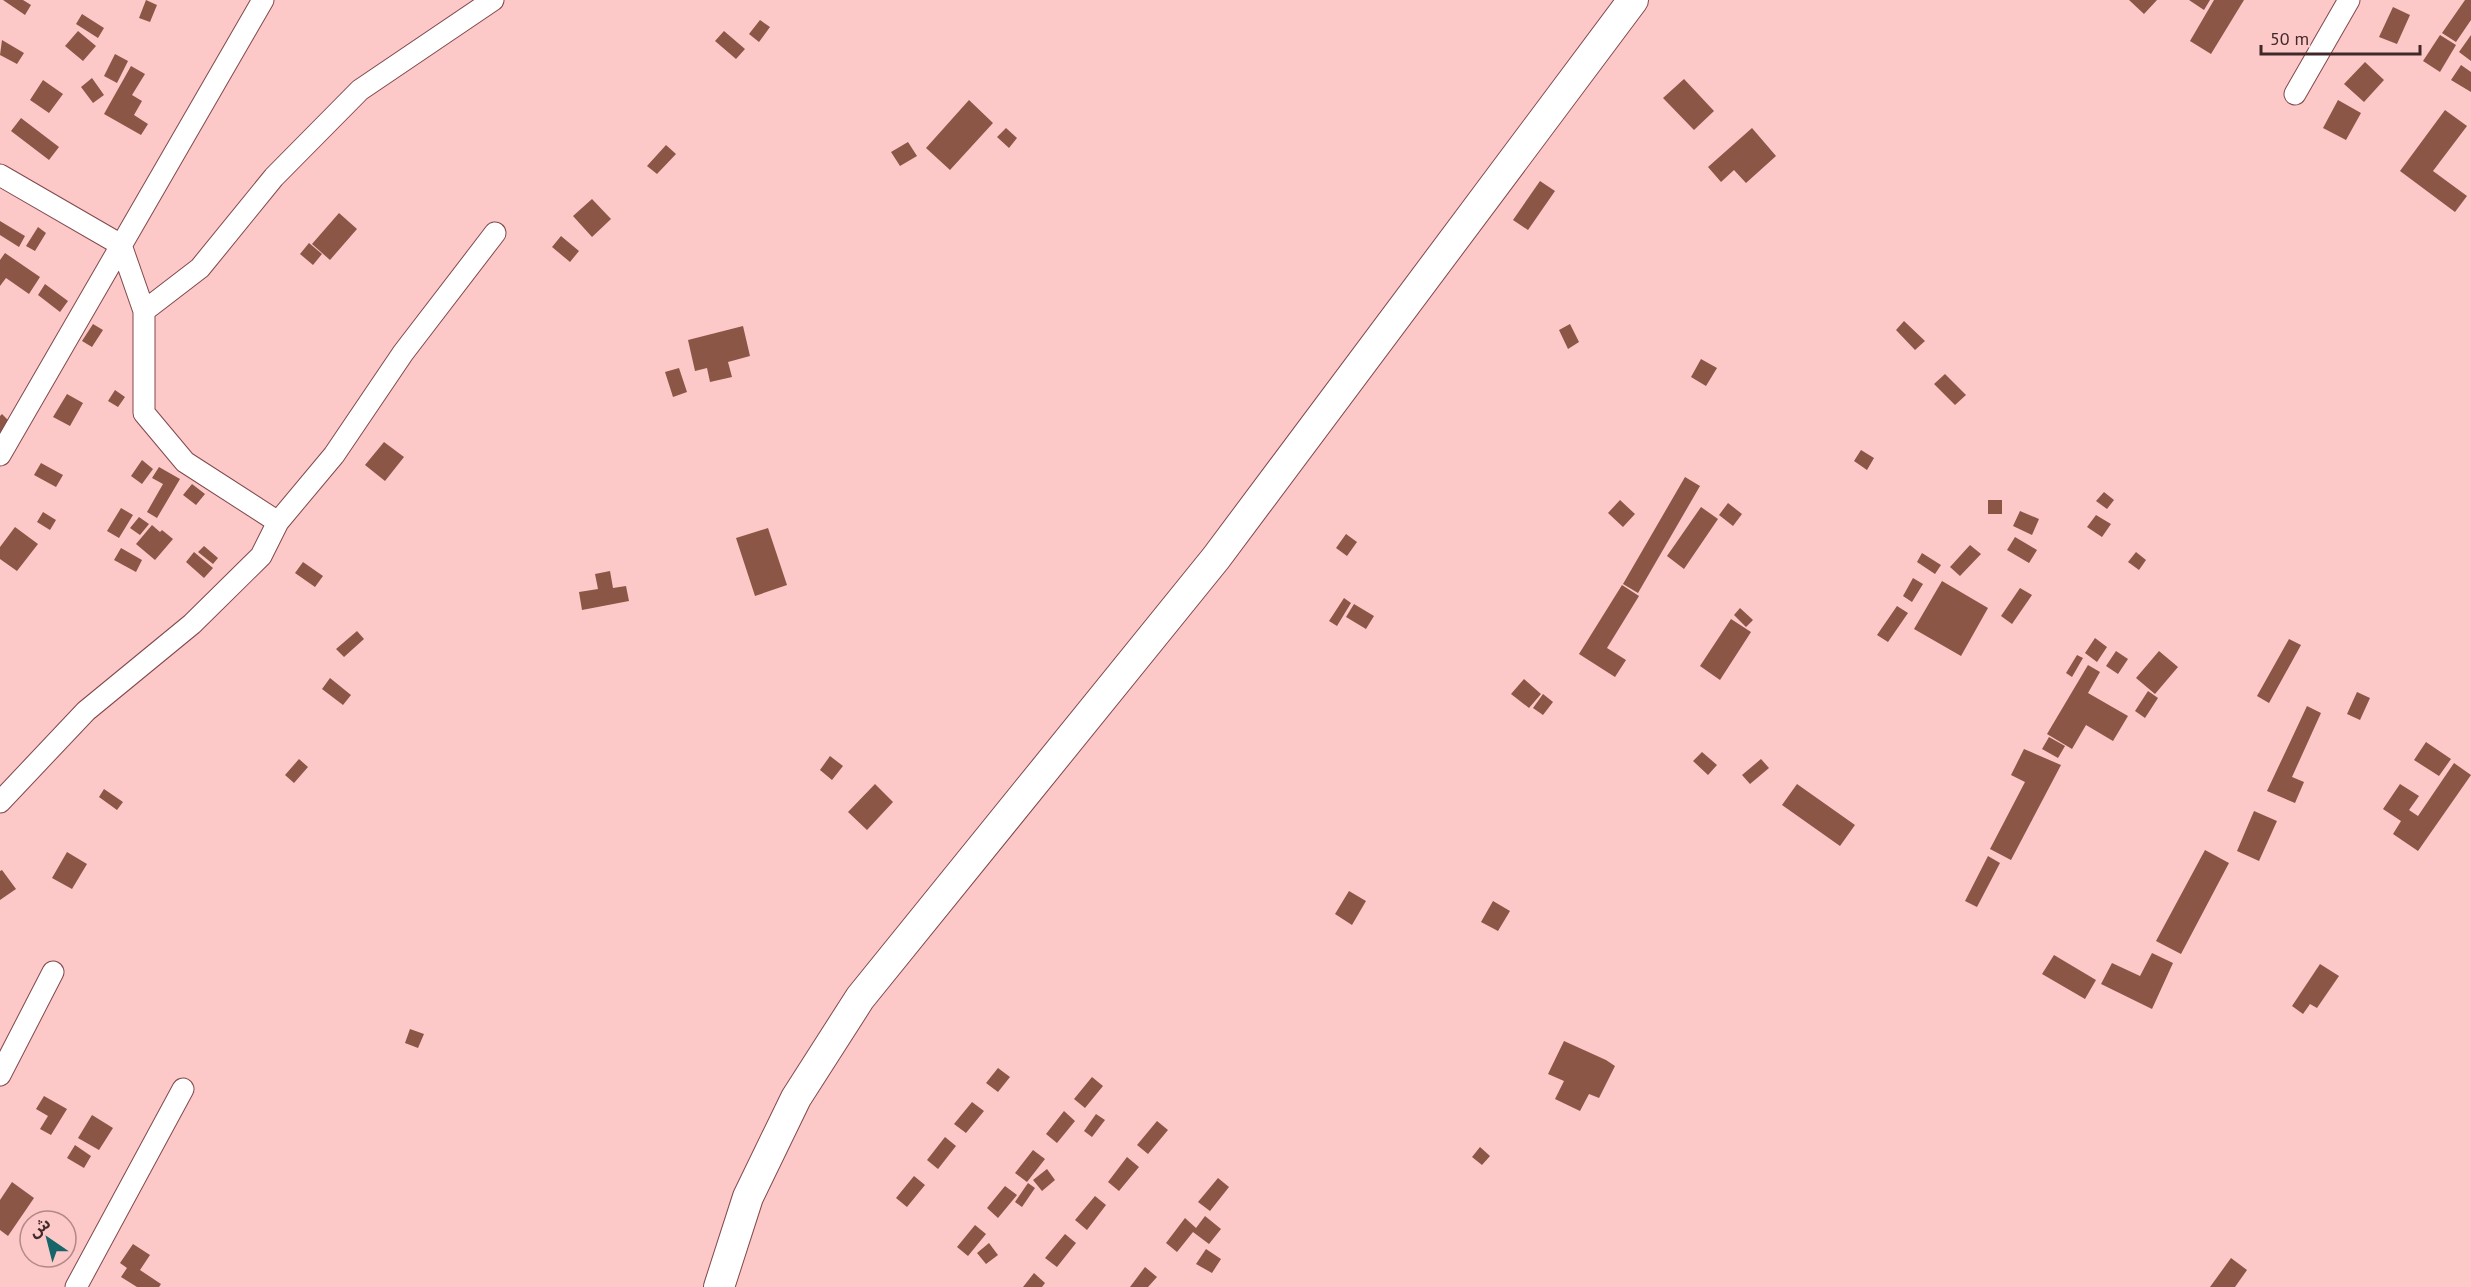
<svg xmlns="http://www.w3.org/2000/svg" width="2471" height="1287" font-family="'PT Sans','Noto Sans Arabic',sans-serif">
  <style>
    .building { fill: #8b5645 }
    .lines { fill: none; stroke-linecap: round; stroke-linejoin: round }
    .minor-casing { stroke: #80494b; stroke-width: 23 }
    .secondary-casing { stroke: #80494b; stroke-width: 32 }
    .minor { stroke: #fff; stroke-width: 21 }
    .secondary { stroke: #fff; stroke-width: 30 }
  </style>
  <rect width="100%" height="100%" fill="#fcc8c8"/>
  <path class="building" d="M 3,0 L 23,0 L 31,5 L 25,15 Z
    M 146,0 L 157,5 L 150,22 L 139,18 Z
    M 2129,0 L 2157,0 L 2144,14 Z
    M 2189,0 L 2210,0 L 2204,10 Z
    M 2214,0 L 2244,0 L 2211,54 L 2190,41 Z
    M 2465,0 L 2471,0 L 2471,20 L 2456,42 L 2442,33 Z
    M 2393,7 L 2410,15 L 2397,44 L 2379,37 Z
    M 82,14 L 104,28 L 98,38 L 76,24 Z
    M 760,20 L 770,27 L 759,42 L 749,34 Z
    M 78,31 L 96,46 L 83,61 L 65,46 Z
    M 724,31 L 745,49 L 736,59 L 715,41 Z
    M 2440,35 L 2456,45 L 2440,72 L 2423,61 Z
    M 2471,35 L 2471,61 L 2459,52 Z
    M 2,40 L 24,53 L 17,64 L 0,55 Z
    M 115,54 L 128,61 L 117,83 L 104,76 Z
    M 2365,62 L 2384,80 L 2364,102 L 2344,84 Z
    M 2461,65 L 2471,72 L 2471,92 L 2451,80 Z
    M 131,66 L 145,74 L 132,95 L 142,101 L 134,115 L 148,124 L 141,135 L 104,114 Z
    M 92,78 L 104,95 L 93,103 L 81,87 Z
    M 1684,79 L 1714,111 L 1694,130 L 1663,98 Z
    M 43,80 L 63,94 L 49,113 L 30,100 Z
    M 969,100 L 993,123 L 950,170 L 926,148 Z
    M 2338,100 L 2361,113 L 2346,140 L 2323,128 Z
    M 2445,110 L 2467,126 L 2433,171 L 2467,196 L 2455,212 L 2400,171 Z
    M 21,118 L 59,147 L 49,160 L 11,131 Z
    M 1006,128 L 1017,138 L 1009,148 L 997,137 Z
    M 1752,128 L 1776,156 L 1746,183 L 1734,170 L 1721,182 L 1708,167 Z
    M 908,142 L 917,156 L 900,166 L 891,152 Z
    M 666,145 L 676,154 L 657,174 L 647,166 Z
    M 1540,181 L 1555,191 L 1528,230 L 1513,220 Z
    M 592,199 L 611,219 L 592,237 L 573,216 Z
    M 339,213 L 357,229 L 330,260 L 312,244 Z
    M 0,221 L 25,236 L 19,247 L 0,235 Z
    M 38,227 L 46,233 L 35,251 L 26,246 Z
    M 561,236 L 579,251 L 570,262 L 552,247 Z
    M 309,243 L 322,254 L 313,265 L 300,254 Z
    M 5,253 L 40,277 L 29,294 L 6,278 L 0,286 L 0,260 Z
    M 45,284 L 68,301 L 60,312 L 38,295 Z
    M 1904,321 L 1925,341 L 1915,350 L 1896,330 Z
    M 93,324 L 103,330 L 92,347 L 82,341 Z
    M 1570,324 L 1579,342 L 1568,349 L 1559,330 Z
    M 743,326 L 750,356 L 728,362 L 732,377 L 710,382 L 707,368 L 695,371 L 688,340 Z
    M 1701,359 L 1717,368 L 1706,386 L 1691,377 Z
    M 679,368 L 687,392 L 673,397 L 665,372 Z
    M 1945,374 L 1966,395 L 1955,405 L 1934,384 Z
    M 115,390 L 125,397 L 118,407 L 108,401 Z
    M 67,394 L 83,403 L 70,426 L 53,417 Z
    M 2,414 L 11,423 L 0,435 L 0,416 Z
    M 384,442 L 404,457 L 385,481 L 365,465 Z
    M 1861,450 L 1874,458 L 1867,470 L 1854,461 Z
    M 142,460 L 153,469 L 142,484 L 131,476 Z
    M 41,463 L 63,475 L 56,487 L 34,475 Z
    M 159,467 L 180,479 L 157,518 L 147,512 L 163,484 L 152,478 Z
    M 1685,477 L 1700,486 L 1638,593 L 1623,584 Z
    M 192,484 L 205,494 L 196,505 L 183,495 Z
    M 2104,492 L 2114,500 L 2107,509 L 2096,501 Z
    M 1620,500 L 1635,514 L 1623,527 L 1608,513 Z
    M 1988,500 L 2002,500 L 2002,514 L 1988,514 Z
    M 1728,503 L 1742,514 L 1733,526 L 1719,515 Z
    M 1701,507 L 1718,519 L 1684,569 L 1667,556 Z
    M 121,508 L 133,515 L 119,538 L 107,531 Z
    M 2020,511 L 2039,519 L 2032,535 L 2013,526 Z
    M 43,512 L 56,520 L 50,530 L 37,522 Z
    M 2096,515 L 2111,524 L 2102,537 L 2087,527 Z
    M 139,517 L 149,524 L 140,535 L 130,528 Z
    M 152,525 L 160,532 L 162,530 L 173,539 L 155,560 L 136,544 Z
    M 15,527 L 38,544 L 17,571 L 0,559 L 0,547 Z
    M 768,528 L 787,585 L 755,596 L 736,538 Z
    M 1346,534 L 1357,542 L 1347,556 L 1336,548 Z
    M 2015,537 L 2037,550 L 2029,563 L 2007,550 Z
    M 1970,545 L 1981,554 L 1960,576 L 1950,567 Z
    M 204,546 L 218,558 L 213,564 L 198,552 Z
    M 121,548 L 142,560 L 136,572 L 114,560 Z
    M 194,552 L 213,568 L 204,578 L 186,562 Z
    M 2136,552 L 2146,560 L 2139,570 L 2128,562 Z
    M 1922,553 L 1941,565 L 1935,574 L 1917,562 Z
    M 303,562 L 323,576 L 315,587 L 295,573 Z
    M 610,571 L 613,588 L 626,586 L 629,601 L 582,610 L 579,592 L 598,589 L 595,574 Z
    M 1913,578 L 1923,584 L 1912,602 L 1903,596 Z
    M 1942,581 L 1988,608 L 1961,656 L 1914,629 Z
    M 1622,585 L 1639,596 L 1607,648 L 1626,660 L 1615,677 L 1579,654 Z
    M 2020,588 L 2032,595 L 2012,624 L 2001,616 Z
    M 1344,598 L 1351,603 L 1337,626 L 1329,621 Z
    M 1354,604 L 1374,616 L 1366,629 L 1346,617 Z
    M 1897,606 L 1908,613 L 1888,642 L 1877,635 Z
    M 1740,608 L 1753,620 L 1746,627 L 1734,615 Z
    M 1731,619 L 1751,632 L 1720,680 L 1700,666 Z
    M 357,631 L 364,639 L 344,657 L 336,649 Z
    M 2095,638 L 2107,647 L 2097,662 L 2085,653 Z
    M 2289,639 L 2301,645 L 2269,703 L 2257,696 Z
    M 2116,651 L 2128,659 L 2118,674 L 2106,666 Z
    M 2159,651 L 2178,667 L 2155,694 L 2136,678 Z
    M 2077,655 L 2083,658 L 2072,677 L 2066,673 Z
    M 2088,665 L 2100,672 L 2088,693 L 2128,716 L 2113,741 L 2086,725 L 2072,749 L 2047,734 Z
    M 330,678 L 351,695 L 343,705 L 322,689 Z
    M 1524,679 L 1541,694 L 1529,708 L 1511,694 Z
    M 2148,691 L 2158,698 L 2145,718 L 2135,711 Z
    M 2357,692 L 2370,698 L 2360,720 L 2347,714 Z
    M 1543,694 L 1553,702 L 1543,715 L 1533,708 Z
    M 2307,706 L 2321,713 L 2292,777 L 2304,782 L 2295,803 L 2267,791 Z
    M 2049,737 L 2065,746 L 2058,758 L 2042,749 Z
    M 2426,742 L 2451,759 L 2439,776 L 2414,760 Z
    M 2024,749 L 2061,765 L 2011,860 L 1990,849 L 2025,782 L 2011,775 Z
    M 1702,752 L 1717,765 L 1708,775 L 1693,761 Z
    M 830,756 L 843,766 L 832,780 L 820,770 Z
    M 299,759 L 308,767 L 294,783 L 285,775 Z
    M 1761,759 L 1769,768 L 1750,784 L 1742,775 Z
    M 2454,763 L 2471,775 L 2418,851 L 2393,834 L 2401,821 L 2383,809 L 2400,784 L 2419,796 L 2409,810 L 2418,816 Z
    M 875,784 L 893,802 L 867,830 L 848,812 Z
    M 1797,784 L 1855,825 L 1840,846 L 1782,805 Z
    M 104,789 L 123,802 L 117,810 L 99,797 Z
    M 2254,811 L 2277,821 L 2259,861 L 2237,851 Z
    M 2205,850 L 2229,863 L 2181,954 L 2156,941 Z
    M 67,852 L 87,864 L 72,889 L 52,878 Z
    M 1988,856 L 2000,863 L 1977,907 L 1965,901 Z
    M 2,870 L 16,889 L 0,900 L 0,871 Z
    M 1349,891 L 1366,901 L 1352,925 L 1335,914 Z
    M 1493,901 L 1510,911 L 1498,931 L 1481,922 Z
    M 2152,953 L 2173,963 L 2152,1009 L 2101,984 L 2112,963 L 2140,976 Z
    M 2054,955 L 2096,980 L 2085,999 L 2042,974 Z
    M 2320,964 L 2339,976 L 2317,1008 L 2310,1004 L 2303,1014 L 2292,1006 Z
    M 410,1029 L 424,1034 L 418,1048 L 405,1043 Z
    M 1564,1041 L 1606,1060 L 1615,1066 L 1599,1098 L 1589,1094 L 1580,1111 L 1555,1099 L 1564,1081 L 1548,1074 Z
    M 998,1068 L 1010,1077 L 998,1092 L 986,1083 Z
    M 1092,1077 L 1103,1086 L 1085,1108 L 1074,1099 Z
    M 44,1096 L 67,1109 L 51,1135 L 40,1129 L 48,1116 L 36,1109 Z
    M 972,1102 L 984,1111 L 966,1133 L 954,1124 Z
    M 1064,1111 L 1075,1121 L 1057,1143 L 1046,1134 Z
    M 1096,1114 L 1105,1120 L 1092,1137 L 1084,1131 Z
    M 92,1115 L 113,1128 L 99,1150 L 78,1138 Z
    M 1157,1121 L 1168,1130 L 1148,1154 L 1137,1145 Z
    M 945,1137 L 956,1146 L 938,1169 L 927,1160 Z
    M 75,1145 L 91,1156 L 84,1168 L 67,1158 Z
    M 1480,1147 L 1490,1156 L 1482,1165 L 1472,1157 Z
    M 1033,1150 L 1045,1159 L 1027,1182 L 1015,1173 Z
    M 1127,1157 L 1139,1167 L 1119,1191 L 1108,1182 Z
    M 1047,1169 L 1055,1180 L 1042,1191 L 1033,1180 Z
    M 914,1176 L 925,1185 L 907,1207 L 896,1198 Z
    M 1218,1178 L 1229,1187 L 1210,1211 L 1198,1202 Z
    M 12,1182 L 34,1198 L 8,1236 L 0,1230 L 0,1200 Z
    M 1028,1183 L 1035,1188 L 1022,1207 L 1015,1202 Z
    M 1005,1186 L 1017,1195 L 998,1218 L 987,1208 Z
    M 1095,1196 L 1106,1205 L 1087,1230 L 1075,1220 Z
    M 1205,1216 L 1221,1229 L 1209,1244 L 1193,1232 L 1177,1252 L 1166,1243 L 1185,1218 L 1196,1228 Z
    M 975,1225 L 986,1234 L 968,1256 L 957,1247 Z
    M 1065,1234 L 1076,1243 L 1057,1267 L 1045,1258 Z
    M 989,1243 L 998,1255 L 986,1264 L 977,1253 Z
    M 133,1244 L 150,1255 L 140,1270 L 161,1284 L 159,1287 L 137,1287 L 121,1277 L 127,1268 L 120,1263 Z
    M 1206,1249 L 1221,1259 L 1212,1273 L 1196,1264 Z
    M 2231,1258 L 2247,1270 L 2235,1287 L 2210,1287 Z
    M 1145,1267 L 1157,1277 L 1148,1287 L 1130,1287 Z
    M 1034,1273 L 1045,1283 L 1042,1287 L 1023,1287 Z"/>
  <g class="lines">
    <defs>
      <path id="minor" d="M 2295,94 L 2349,0
        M 0,175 L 121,245 L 144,311 L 144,413 L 185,462 L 278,522
        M 144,311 L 200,268 L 274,177 L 360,90 L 493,0
        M 0,455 L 263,0
        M 0,802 L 86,711 L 192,624 L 261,556 L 278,522 L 334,455 L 403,353 L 495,233
        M 0,1075 L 53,972
        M 76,1287 L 183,1089"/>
      <path id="secondary" d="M 719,1287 L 748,1197 L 796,1098 L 860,998 L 1216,558 L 1633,0"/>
    </defs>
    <use href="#minor" class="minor-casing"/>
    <use href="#secondary" class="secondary-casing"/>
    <use href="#minor" class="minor"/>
    <use href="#secondary" class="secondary"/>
  </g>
  <g transform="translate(48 1239) rotate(325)"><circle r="28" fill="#fcc8c8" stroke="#b28888" stroke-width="1.5"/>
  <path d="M0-4.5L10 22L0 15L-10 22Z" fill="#166568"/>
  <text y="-9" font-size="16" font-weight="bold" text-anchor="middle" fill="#422929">ش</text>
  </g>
  <path d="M2261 45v9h159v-9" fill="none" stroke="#422929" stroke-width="3"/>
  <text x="2270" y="45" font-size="18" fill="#422929" stroke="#fcc8c8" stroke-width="4.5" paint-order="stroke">50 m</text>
</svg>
